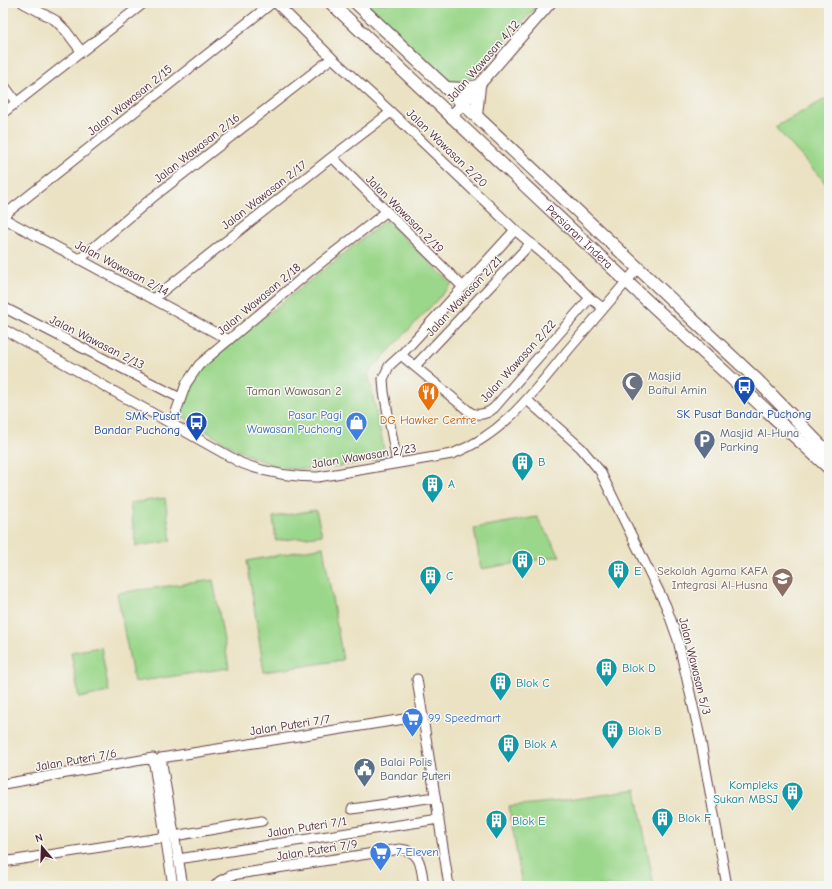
<svg xmlns="http://www.w3.org/2000/svg" width="832" height="889" font-family="'Comic Neue',sans-serif">
  <style>
    .park { fill: #9bd78b; stroke: #727b5b }
    .lines { fill: none; stroke-linecap: round; stroke-linejoin: round }
    .minor-casing { stroke: #623c42; stroke-width: 11 }
    .tertiary-casing { stroke: #623c42; stroke-width: 13 }
    .secondary-casing { stroke: #623c42; stroke-width: 14 }
    .minor { stroke: #fff; stroke-width: 9 }
    .tertiary { stroke: #fff; stroke-width: 11 }
    .secondary { stroke: #fff; stroke-width: 12 }
    .labels { text-anchor: middle; dominant-baseline: central; stroke-width: 3; stroke-linejoin: round; paint-order: stroke }
    .street-label { font-size: 12px; fill: #4a1f2b; stroke: #f6f6f2 }
    .worship-label { font-size: 12px; fill: #5b616d; stroke: #f6f6f2; text-anchor: start }
    .park-label { font-size: 12px; fill: #625648; stroke: #f6f6f2 }
    .transit-label { font-size: 12px; fill: #164399; stroke: #f6f6f2 }
    .shop-label { font-size: 12px; fill: #366cbe; stroke: #f6f6f2; text-anchor: start }
    .food-label { font-size: 12px; fill: #c56008; stroke: #f6f6f2 }
    .service-label { font-size: 12px; fill: #4e5e75; stroke: #f6f6f2; text-anchor: start }
    .culture-label { font-size: 12px; fill: #0d838f; stroke: #f6f6f2; text-anchor: start }
    .education-label { font-size: 12px; fill: #785e54; stroke: #f6f6f2; text-anchor: end }
  </style>
  <rect width="100%" height="100%" fill="#f6f6f2"/>
  <filter id="ink" filterUnits="userSpaceOnUse"><feTurbulence type="fractalNoise" baseFrequency=".025" numOctaves="2"/><feDisplacementMap in="SourceGraphic" scale="8" xChannelSelector="R" yChannelSelector="G"/><feConvolveMatrix kernelMatrix="1 2 1 2 8 2 1 2 1" color-interpolation-filters="sRGB"/></filter>
  <filter id="wash" filterUnits="userSpaceOnUse"><feTurbulence type="fractalNoise" baseFrequency=".012" numOctaves="4" result="noise"/><feDisplacementMap in="SourceGraphic" scale="16" xChannelSelector="R" yChannelSelector="G"/><feGaussianBlur stdDeviation="0.9" result="paint"/><feColorMatrix in="noise" values="0 0 0 0 0 0 0 0 0 0 0 0 0 0 0 0 0 1.4 0 .05"/><feComposite in="paint" operator="in"/></filter>
  <g filter="url(#wash)">
    <rect width="100%" height="100%" fill="#ebe2c3"/>
    <path class="park" d="M 365,3 L 540,3 L 470,79 C 459,83 454,83 444,78 Z
      M 829,97 L 829,187 L 775,127 Z
      M 386,220 L 452,284 L 368,373 L 386,458 C 359,463 331,469 304,469 C 258,470 217,437 179,414 L 189,385 L 201,367 Z
      M 165,498 L 171,541 L 136,546 L 130,503 Z
      M 316,510 L 322,535 L 276,541 L 273,517 Z
      M 537,517 L 560,556 L 481,569 L 474,528 Z
      M 323,547 L 343,660 L 264,672 L 247,561 Z
      M 213,580 L 229,668 L 134,682 L 117,593 Z
      M 101,647 L 109,692 L 79,698 L 71,652 Z
      M 636,790 L 654,886 L 522,886 L 509,806 L 561,801 Z"/>
  </g>
  <g filter="url(#ink)">
    <g class="lines">
      <defs>
        <path id="minor" d="M 23,3 L 55,20 L 66,31 L 81,51
          M 276,3 L 332,58 L 391,112 L 515,230 L 561,269 L 590,298 L 603,308
          M 3,84 L 16,102
          M 3,113 L 144,3
          M 332,157 L 463,287
          M 3,216 L 272,3
          M 3,218 L 229,340
          M 80,259 L 152,198 L 332,58
          M 153,299 L 332,157 L 391,112
          M 3,307 L 180,398
          M 3,329 L 241,463 C 266,473 291,477 318,477 L 452,454 C 505,434 534,391 569,349 C 592,322 615,295 638,268
          M 401,355 L 471,413 C 480,416 487,414 494,408 L 590,298
          M 415,366 L 531,243
          M 527,400 L 581,448 L 600,471 L 666,606 L 678,640 L 700,737 L 727,886
          M 172,423 L 186,384 L 199,365 L 308,273 L 386,212
          M 397,463 L 384,392 L 383,379 L 389,366 L 401,355 L 515,230
          M 417,679 L 449,886
          M 3,784 L 153,758 L 173,886
          M 352,809 L 435,797
          M 174,836 L 262,821
          M 178,859 L 439,819
          M 3,862 L 166,837
          M 183,886 L 161,758 L 423,716
          M 215,886 L 220,881 L 232,875 L 400,849 C 422,851 421,868 424,886"/>
        <path id="tertiary" d="M 451,117 L 550,3"/>
        <g id="secondary">
          <path id="s1" d="M 331,3 L 640,294 L 829,468"/>
          <path d="M 356,3 L 755,378 L 829,454"/>
          <path d="M 446,88 L 464,89 L 479,86 L 476,116"/>
        </g>
      </defs>
      <use href="#minor" class="minor-casing"/>
      <use href="#tertiary" class="tertiary-casing"/>
      <use href="#secondary" class="secondary-casing"/>
      <use href="#minor" class="minor"/>
      <use href="#tertiary" class="tertiary"/>
      <use href="#secondary" class="secondary"/>
    </g>
  </g>
  <defs>
    <symbol id="mosque-pin" viewBox="-11 -11 22 30"><path d="M0 17L-7.5 6A9.5 9.5 0 1 1 7.5 6Z" fill="#6b7280" stroke="#f6f6f2"/><path d="M3.5-4.9A6 6 0 1 0 3.5 4.9A5 5 0 1 1 3.5-4.9Z" fill="#fff"/></symbol>
    <symbol id="bus-pin" viewBox="-11 -11 22 30"><path d="M0 17L-7.5 6A9.5 9.5 0 1 1 7.5 6Z" fill="#1a4fb4" stroke="#f6f6f2"/><path d="M-5-6H5V4H4V6H2V4H-2V6H-4V4H-5ZM-3.5-4V0h7V-4ZM-3.5 1.2v1.5H-2V1.2ZM2 1.2v1.5H3.5V1.2Z" fill="#fff"/></symbol>
    <symbol id="restaurant-pin" viewBox="-11 -11 22 30"><path d="M0 17L-7.5 6A9.5 9.5 0 1 1 7.5 6Z" fill="#e8710a" stroke="#f6f6f2"/><path d="M-5-6h1v4h1v-4h1v4h1v-4h1v5L-1.5 .5V6h-2V.5L-5-1ZM5-6V6H3V1.5H1.5Q1.5-4 5-6Z" fill="#fff"/></symbol>
    <symbol id="shop-pin" viewBox="-11 -11 22 30"><path d="M0 17L-7.5 6A9.5 9.5 0 1 1 7.5 6Z" fill="#3f7fe0" stroke="#f6f6f2"/><path d="M-5-2.5h2.3a2.7 3.5 0 0 1 5.4 0H5L5.5 6h-11ZM-1.5-2.5h3a1.5 2.3 0 0 0-3 0Z" fill="#fff"/></symbol>
    <symbol id="parking-pin" viewBox="-11 -11 22 30"><path d="M0 17L-7.5 6A9.5 9.5 0 1 1 7.5 6Z" fill="#5c6f8a" stroke="#f6f6f2"/><path d="M-3.5-5.5H1a3.5 3.5 0 0 1 0 7H-1V5.5H-3.5ZM-1-3.4V-.6H.8a1.4 1.4 0 0 0 0-2.8Z" fill="#fff"/></symbol>
    <symbol id="building-pin" viewBox="-11 -11 22 30"><path d="M0 17L-7.5 6A9.5 9.5 0 1 1 7.5 6Z" fill="#0f9aa8" stroke="#f6f6f2"/><path d="M-4-6H4V6H1V3H-1V6H-4ZM-2.5-4.3h1.7v1.8h-1.7ZM.8-4.3h1.7v1.8H.8ZM-2.5-1h1.7V.8h-1.7ZM.8-1h1.7V.8H.8Z" fill="#fff"/></symbol>
    <symbol id="school-pin" viewBox="-11 -11 22 30"><path d="M0 17L-7.5 6A9.5 9.5 0 1 1 7.5 6Z" fill="#8d6e63" stroke="#f6f6f2"/><path d="M0-5L7-2L0 1L-7-2ZM-4 1L0 2.5L4 1V4Q0 6-4 4Z" fill="#fff"/></symbol>
    <symbol id="supermarket-pin" viewBox="-11 -11 22 30"><path d="M0 17L-7.5 6A9.5 9.5 0 1 1 7.5 6Z" fill="#3f7fe0" stroke="#f6f6f2"/><path d="M-6-5.5h2.5l.6 2H6L4.5 2H-2.5L-4.4-4H-6ZM-1.5 3.2a1.3 1.3 0 1 0 .1 0ZM3 3.2a1.3 1.3 0 1 0 .1 0Z" fill="#fff"/></symbol>
    <symbol id="civic-pin" viewBox="-11 -11 22 30"><path d="M0 17L-7.5 6A9.5 9.5 0 1 1 7.5 6Z" fill="#5c6f8a" stroke="#f6f6f2"/><path d="M-.6-6.5H3V-4.5H.6V-3L4-1V1h2V6H-6V1h2V-1L-.6-3ZM-1.2 2.5V6h2.4V2.5Z" fill="#fff"/></symbol>
  </defs>
  <g fill-rule="evenodd">
    <use href="#mosque-pin" x="620" y="370" width="25" height="34"/>
    <use href="#bus-pin" x="732" y="374" width="25" height="34"/>
    <use href="#restaurant-pin" x="416" y="380" width="25" height="34"/>
    <use href="#shop-pin" x="344" y="410" width="25" height="34"/>
    <use href="#bus-pin" x="184" y="410" width="25" height="34"/>
    <use href="#parking-pin" x="692" y="428" width="25" height="34"/>
    <use href="#building-pin" x="510" y="450" width="25" height="34"/>
    <use href="#building-pin" x="420" y="472" width="25" height="34"/>
    <use href="#building-pin" x="510" y="548" width="25" height="34"/>
    <use href="#building-pin" x="606" y="558" width="25" height="34"/>
    <use href="#building-pin" x="418" y="564" width="25" height="34"/>
    <use href="#school-pin" x="770" y="566" width="25" height="34"/>
    <use href="#building-pin" x="594" y="656" width="25" height="34"/>
    <use href="#building-pin" x="488" y="670" width="25" height="34"/>
    <use href="#supermarket-pin" x="400" y="706" width="25" height="34"/>
    <use href="#building-pin" x="600" y="718" width="25" height="34"/>
    <use href="#building-pin" x="496" y="732" width="25" height="34"/>
    <use href="#civic-pin" x="352" y="756" width="25" height="34"/>
    <use href="#building-pin" x="780" y="780" width="25" height="34"/>
    <use href="#building-pin" x="650" y="806" width="25" height="34"/>
    <use href="#building-pin" x="484" y="808" width="25" height="34"/>
    <use href="#supermarket-pin" x="368" y="840" width="25" height="34"/>
  </g>
  <g class="labels">
    <g class="street-label">
      <text transform="translate(483 61) rotate(-49)">Jalan Wawasan 4/12</text>
      <text transform="translate(130 100) rotate(-39)">Jalan Wawasan 2/15</text>
      <text transform="translate(197 148) rotate(-38)">Jalan Wawasan 2/16</text>
      <text transform="translate(447 148) rotate(44)">Jalan Wawasan 2/20</text>
      <text transform="translate(264 195) rotate(-38)">Jalan Wawasan 2/17</text>
      <text transform="translate(405 214) rotate(45)">Jalan Wawasan 2/19</text>
      <text stroke="none"><textPath href="#s1" startOffset="341">Persiaran Indera</textPath></text>
      <text transform="translate(122 268) rotate(28)">Jalan Wawasan 2/14</text>
      <text transform="translate(464 296) rotate(-47)">Jalan Wawasan 2/21</text>
      <text transform="translate(259 299) rotate(-40)">Jalan Wawasan 2/18</text>
      <text transform="translate(97 342) rotate(27)">Jalan Wawasan 2/13</text>
      <text transform="translate(518 361) rotate(-48)">Jalan Wawasan 2/22</text>
      <text transform="translate(364 456) rotate(-9)">Jalan Wawasan 2/23</text>
      <text transform="translate(695 666) rotate(76)">Jalan Wawasan 5/3</text>
      <text transform="translate(290 725) rotate(-9)">Jalan Puteri 7/7</text>
      <text transform="translate(76 760) rotate(-10)">Jalan Puteri 7/6</text>
      <text transform="translate(307 827) rotate(-9)">Jalan Puteri 7/1</text>
      <text transform="translate(317 850) rotate(-9)">Jalan Puteri 7/9</text>
    </g>
    <g class="worship-label">
      <text x="648" y="376">Masjid<tspan x="648" dy="14">Baitul Amin</tspan></text>
    </g>
    <g class="park-label">
      <text x="294" y="391">Taman Wawasan 2</text>
    </g>
    <g class="transit-label">
      <text x="744" y="414">SK Pusat Bandar Puchong</text>
      <text x="180" y="416" text-anchor="end">SMK Pusat<tspan x="180" dy="14">Bandar Puchong</tspan></text>
    </g>
    <g class="shop-label">
      <text x="342" y="415" text-anchor="end">Pasar Pagi<tspan x="342" dy="14">Wawasan Puchong</tspan></text>
      <text x="428" y="718">99 Speedmart</text>
      <text x="396" y="852">7-Eleven</text>
    </g>
    <g class="food-label">
      <text x="428" y="420">DG Hawker Centre</text>
    </g>
    <g class="service-label">
      <text x="720" y="433">Masjid Al-Huna<tspan x="720" dy="14">Parking</tspan></text>
      <text x="380" y="762">Balai Polis<tspan x="380" dy="14">Bandar Puteri</tspan></text>
    </g>
    <g class="culture-label">
      <text x="538" y="462">B</text>
      <text x="448" y="484">A</text>
      <text x="538" y="561">D</text>
      <text x="634" y="571">E</text>
      <text x="446" y="576">C</text>
      <text x="622" y="668">Blok D</text>
      <text x="516" y="683">Blok C</text>
      <text x="628" y="731">Blok B</text>
      <text x="524" y="744">Blok A</text>
      <text x="778" y="785" text-anchor="end">Kompleks<tspan x="778" dy="14">Sukan MBSJ</tspan></text>
      <text x="678" y="818">Blok F</text>
      <text x="512" y="821">Blok E</text>
    </g>
    <g class="education-label">
      <text x="768" y="571">Sekolah Agama KAFA<tspan x="768" dy="14">Integrasi Al-Husna</tspan></text>
    </g>
  </g>
  <rect width="832" height="889" fill="none" stroke="#f6f6f2" stroke-width="16"/>
  <g transform="translate(42 847) rotate(341)" stroke="#f6f6f2" stroke-width="3" paint-order="stroke">
  <path d="M0-3L7 15L0 10L-7 15Z" fill="#4a1f2b"/>
  <text y="-6" font-size="11" font-weight="bold" text-anchor="middle" fill="#4a1f2b">N</text>
  </g>
</svg>
